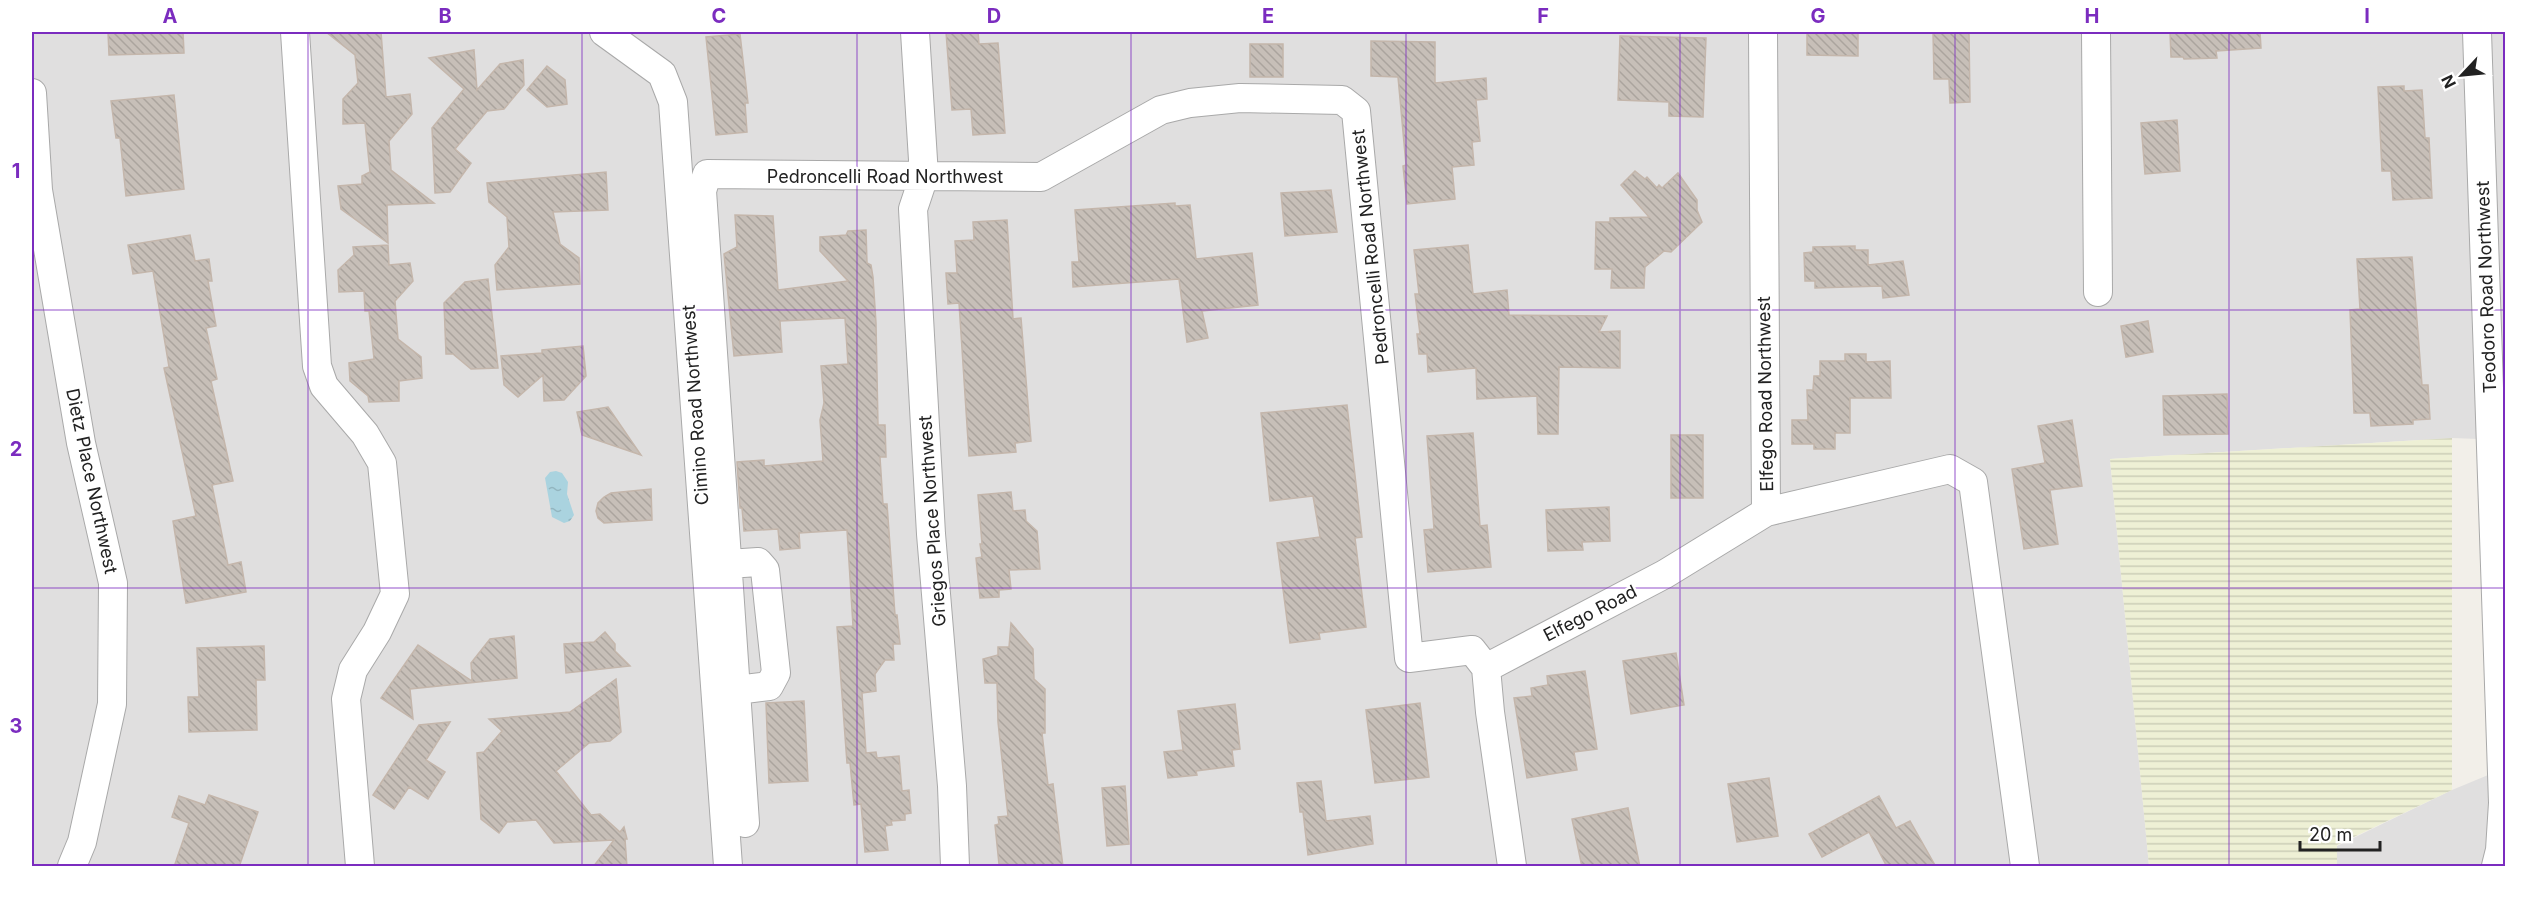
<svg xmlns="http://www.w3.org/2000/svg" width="2537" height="898" font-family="Inter,sans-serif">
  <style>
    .residential { fill: #e0dfdf }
    .farmland { fill: url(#farmland-rules) }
    .water { fill: url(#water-ripples) }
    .building { fill: url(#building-back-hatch); stroke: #c4b6ab; stroke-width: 1.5 }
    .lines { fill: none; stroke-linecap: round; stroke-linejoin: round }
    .minor-casing { stroke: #a9a9a9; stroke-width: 30 }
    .minor { stroke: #fff; stroke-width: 28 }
    .grid { fill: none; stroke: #7b2cbf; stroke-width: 1.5; stroke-opacity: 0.55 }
    .labels { text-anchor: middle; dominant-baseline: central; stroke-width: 5; stroke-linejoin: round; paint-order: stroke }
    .street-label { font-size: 18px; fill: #222; stroke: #fff }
    .neatline { fill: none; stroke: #7b2cbf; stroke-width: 2 }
    .grid-label { font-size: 20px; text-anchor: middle; font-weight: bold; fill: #7b2cbf }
  </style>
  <defs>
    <pattern id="farmland-rules" width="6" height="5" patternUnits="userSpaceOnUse" patternTransform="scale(1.5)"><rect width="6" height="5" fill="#eef0d5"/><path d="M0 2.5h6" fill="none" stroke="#ccceb7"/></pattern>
    <pattern id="water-ripples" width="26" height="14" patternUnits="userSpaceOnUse" patternTransform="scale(1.5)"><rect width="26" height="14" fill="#aad3df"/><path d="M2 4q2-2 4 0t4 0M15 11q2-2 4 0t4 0" fill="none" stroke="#92b5bf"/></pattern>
    <pattern id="building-back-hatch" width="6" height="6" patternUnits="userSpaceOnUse" patternTransform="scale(1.5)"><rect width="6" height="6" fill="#c7bfb8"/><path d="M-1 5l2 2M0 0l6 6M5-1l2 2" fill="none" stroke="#aba49e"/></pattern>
  </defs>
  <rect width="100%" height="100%" fill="#f2efe9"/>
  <path class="residential" d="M 32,32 L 2505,32 L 2505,440 L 2452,438 L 2110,459 L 2149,866 L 32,866 Z
    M 2505,768 L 2505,866 L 2337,866 L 2337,846 L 2452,790 Z"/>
  <path class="farmland" d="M 2452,438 L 2452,790 L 2337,845 L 2337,866 L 2149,866 L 2110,459 Z"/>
  <path class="water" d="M 556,471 L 562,473 L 568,482 L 567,494 L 574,515 L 570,521 L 564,523 L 552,517 L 545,478 L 550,472 Z"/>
  <path class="building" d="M 108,32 L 183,32 L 184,53 L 109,55 Z
    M 326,32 L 381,32 L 386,97 L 410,94 L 412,114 L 389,141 L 391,170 L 434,203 L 387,205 L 388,243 L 341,209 L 338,186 L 362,184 L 362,176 L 370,172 L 365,123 L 343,124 L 343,99 L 358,83 L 355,55 Z
    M 946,32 L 978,32 L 979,44 L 998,43 L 1005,133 L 973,135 L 971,109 L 952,110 Z
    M 1807,32 L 1858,32 L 1858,56 L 1807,55 Z
    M 1933,32 L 1969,32 L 1970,102 L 1950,103 L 1949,79 L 1934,79 Z
    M 2170,32 L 2260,32 L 2261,48 L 2216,51 L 2217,58 L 2184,59 L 2183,57 L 2171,57 Z
    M 740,34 L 748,103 L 745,103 L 747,132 L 716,135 L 706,37 Z
    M 1620,36 L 1706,38 L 1703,117 L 1669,116 L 1669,102 L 1618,100 Z
    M 1371,41 L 1435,42 L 1435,83 L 1486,78 L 1487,99 L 1476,100 L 1480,141 L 1472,142 L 1474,165 L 1452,167 L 1455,199 L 1407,204 L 1403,166 L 1406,165 L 1398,77 L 1371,76 Z
    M 1250,44 L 1283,44 L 1283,77 L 1250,77 Z
    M 474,50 L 477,90 L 500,64 L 523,60 L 524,85 L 504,109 L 487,111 L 455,149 L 471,163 L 450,192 L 435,193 L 432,128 L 464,89 L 429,58 Z
    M 547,66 L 565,80 L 567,104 L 547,107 L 527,90 Z
    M 2404,86 L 2404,91 L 2422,90 L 2425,138 L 2429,138 L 2432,198 L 2393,200 L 2391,171 L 2382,171 L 2378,87 Z
    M 174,95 L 184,189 L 126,196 L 120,138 L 116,138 L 111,101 Z
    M 2177,120 L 2180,171 L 2145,174 L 2141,123 Z
    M 1635,171 L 1645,179 L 1647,177 L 1657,188 L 1659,185 L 1662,188 L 1678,173 L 1697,200 L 1697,210 L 1702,222 L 1671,252 L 1664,251 L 1645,267 L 1644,288 L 1611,288 L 1612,269 L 1595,269 L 1596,222 L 1610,222 L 1610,218 L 1649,217 L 1621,185 Z
    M 606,172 L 608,210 L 553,212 L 560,244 L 579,258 L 580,284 L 497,290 L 495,265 L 509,247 L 507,217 L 489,202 L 487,183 Z
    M 1331,190 L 1337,232 L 1285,236 L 1281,193 Z
    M 1175,203 L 1175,206 L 1190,205 L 1196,259 L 1252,253 L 1258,305 L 1202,311 L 1208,338 L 1187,342 L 1179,279 L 1073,287 L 1072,262 L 1079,262 L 1075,210 Z
    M 735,215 L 773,216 L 778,290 L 848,281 L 820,251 L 820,237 L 846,235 L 848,231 L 866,230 L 867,263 L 871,265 L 873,277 L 876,323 L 878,425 L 885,425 L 886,457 L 880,457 L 883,504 L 887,504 L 895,615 L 897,615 L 900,644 L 893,644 L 894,660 L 885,660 L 875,674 L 876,691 L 862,693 L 866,753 L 876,752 L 877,758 L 899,756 L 902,791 L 909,790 L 911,813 L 905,814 L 905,820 L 891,821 L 892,825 L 885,826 L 888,850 L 865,852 L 861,804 L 854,805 L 850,763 L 847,763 L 837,627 L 853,626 L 847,530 L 799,533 L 800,548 L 780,550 L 778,529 L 744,531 L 742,508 L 740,508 L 737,462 L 764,460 L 764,466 L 823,461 L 820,420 L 824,403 L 821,366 L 848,364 L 845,318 L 780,321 L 782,352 L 734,356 L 724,254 L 737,247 Z
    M 1007,220 L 1013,319 L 1021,318 L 1031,441 L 1015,443 L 1016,452 L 969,456 L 959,303 L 948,304 L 946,273 L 957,273 L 955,241 L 974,240 L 973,222 Z
    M 190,235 L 195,261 L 209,259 L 212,281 L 208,281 L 216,326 L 206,328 L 217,379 L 211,381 L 233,481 L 212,485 L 228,565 L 241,562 L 246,592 L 186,603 L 173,521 L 196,516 L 164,368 L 169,367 L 153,271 L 133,274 L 128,245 Z
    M 388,245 L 389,265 L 410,263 L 413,281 L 395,301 L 398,339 L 421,357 L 422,378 L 399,381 L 399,401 L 369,402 L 368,396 L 350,381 L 349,363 L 374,359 L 369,311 L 365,311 L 364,291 L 339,292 L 338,270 L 354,255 L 353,247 Z
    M 1468,245 L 1473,294 L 1507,290 L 1509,315 L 1607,316 L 1599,332 L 1620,331 L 1620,368 L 1559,367 L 1558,434 L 1538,434 L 1537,396 L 1477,399 L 1476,368 L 1428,372 L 1427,354 L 1419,354 L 1417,334 L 1420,334 L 1415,294 L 1419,294 L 1414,250 Z
    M 1855,246 L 1855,250 L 1868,250 L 1868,265 L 1903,261 L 1909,295 L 1883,298 L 1882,286 L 1815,288 L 1815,281 L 1805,281 L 1804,253 L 1813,252 L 1813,247 Z
    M 2412,257 L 2422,385 L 2428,385 L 2430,419 L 2413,420 L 2413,424 L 2371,426 L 2370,413 L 2354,413 L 2350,310 L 2360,309 L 2357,259 Z
    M 488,279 L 498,368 L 471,369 L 453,354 L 446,354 L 444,303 L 465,282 Z
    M 2148,321 L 2153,352 L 2126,357 L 2121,326 Z
    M 583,346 L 586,376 L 564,400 L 544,401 L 543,375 L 518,397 L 504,385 L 501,356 L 542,353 L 542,350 Z
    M 1845,354 L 1866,354 L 1866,362 L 1890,361 L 1891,398 L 1850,398 L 1850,433 L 1835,433 L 1835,449 L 1814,449 L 1814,444 L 1792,444 L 1792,420 L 1808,420 L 1807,390 L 1813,390 L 1814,376 L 1820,376 L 1820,361 L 1845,361 Z
    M 2227,394 L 2228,434 L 2164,435 L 2163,396 Z
    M 1347,405 L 1362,537 L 1355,538 L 1366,627 L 1319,633 L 1320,639 L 1290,643 L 1277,543 L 1320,537 L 1313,496 L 1270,501 L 1261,413 Z
    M 608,407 L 641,455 L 582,435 L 577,412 Z
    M 2072,420 L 2082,486 L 2050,490 L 2058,544 L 2024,549 L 2012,469 L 2045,463 L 2038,426 Z
    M 1473,433 L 1480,526 L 1487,525 L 1491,567 L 1428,572 L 1424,530 L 1434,529 L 1427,436 Z
    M 1671,435 L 1703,435 L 1703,498 L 1671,498 Z
    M 651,489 L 652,520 L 604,523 L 598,518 L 596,511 L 598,503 L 604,497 L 611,493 Z
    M 1011,492 L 1013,511 L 1025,510 L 1026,521 L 1037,531 L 1040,569 L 1009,570 L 1011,589 L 999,590 L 999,597 L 980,598 L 976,558 L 982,557 L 980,544 L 982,544 L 978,495 Z
    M 1609,507 L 1610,541 L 1582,542 L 1583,550 L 1548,551 L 1546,510 Z
    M 1011,623 L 1033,649 L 1034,679 L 1045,689 L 1045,733 L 1042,733 L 1048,785 L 1053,784 L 1063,867 L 999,864 L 995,825 L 999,824 L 998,817 L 1008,816 L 998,722 L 997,683 L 985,683 L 983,659 L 998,655 L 998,647 L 1009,647 Z
    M 605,632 L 615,644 L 615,651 L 630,666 L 566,673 L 564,644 L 594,642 Z
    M 514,636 L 517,678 L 410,689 L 413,719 L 381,698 L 418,645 L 472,681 L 471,663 L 490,639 Z
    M 264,646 L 265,680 L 256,680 L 257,730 L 189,732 L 188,697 L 199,697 L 197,648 Z
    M 1676,653 L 1684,705 L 1631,714 L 1623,661 Z
    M 1585,671 L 1597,749 L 1574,752 L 1577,770 L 1527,778 L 1514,698 L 1532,696 L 1531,688 L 1548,685 L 1547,676 Z
    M 616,679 L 621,732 L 610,741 L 589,743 L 556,771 L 591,815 L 600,814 L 620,832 L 624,827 L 627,839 L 625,839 L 627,867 L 593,867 L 614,840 L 554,843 L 536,820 L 507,822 L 499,833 L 481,819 L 477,753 L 484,752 L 502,731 L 489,719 L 570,712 Z
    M 804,701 L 808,781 L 769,783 L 766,703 Z
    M 1420,703 L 1429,777 L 1375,783 L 1366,710 Z
    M 1235,704 L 1240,749 L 1232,750 L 1234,766 L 1196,771 L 1197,775 L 1168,778 L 1164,752 L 1183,750 L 1178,711 Z
    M 450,722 L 426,760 L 445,772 L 428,799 L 409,787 L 394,809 L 373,795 L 419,725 Z
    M 1769,778 L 1778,836 L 1737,842 L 1728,784 Z
    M 1321,781 L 1326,821 L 1370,816 L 1373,844 L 1308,855 L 1303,812 L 1300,812 L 1297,783 Z
    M 1125,786 L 1129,844 L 1107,846 L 1102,788 Z
    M 209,795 L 258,812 L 239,867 L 174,867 L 189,823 L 172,817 L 179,796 L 205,805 Z
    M 1879,796 L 1896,828 L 1910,821 L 1936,867 L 1887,867 L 1869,832 L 1822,857 L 1809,834 Z
    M 1628,808 L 1640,867 L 1582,867 L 1572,819 Z"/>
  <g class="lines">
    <defs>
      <path id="minor" d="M 295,32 L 317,366 L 324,386 L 365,434 L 382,463 L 395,594 L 377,632 L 353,670 L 346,699 L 360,866
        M 604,32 L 662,74 L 673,102 L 728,866
        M 915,32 L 924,176 L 913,209 L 931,534 L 952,786 L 955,866
        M 1763,32 L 1766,512 L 1950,469 L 1973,482 L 2025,866
        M 2096,32 L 2098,292
        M 2477,32 L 2503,803 L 2500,850 L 2496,866
        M 32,93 L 38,190 L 81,443 L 113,583 L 112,704 L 82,842 L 72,866
        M 728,564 L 758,562 L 765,570 L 776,673 L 769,686 L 737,690
        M 1486,668 L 1490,712 L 1512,866
        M 745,823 L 702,191 L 707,174 L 1041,177 L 1161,110 L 1190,103 L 1240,98 L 1342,100 L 1356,111 L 1409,658 L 1472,650 L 1486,668 L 1665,574 L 1766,512"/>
    </defs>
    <use href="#minor" class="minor-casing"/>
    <use href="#minor" class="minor"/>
  </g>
  <path class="grid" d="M 308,32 L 308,866M 582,32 L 582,866M 857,32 L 857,866M 1131,32 L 1131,866M 1406,32 L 1406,866M 1680,32 L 1680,866M 1955,32 L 1955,866M 2229,32 L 2229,866M 32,310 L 2506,310M 32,588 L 2506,588"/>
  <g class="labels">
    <g class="street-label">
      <text x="885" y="176">Pedroncelli Road Northwest</text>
      <text transform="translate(1370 247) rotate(-96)">Pedroncelli Road Northwest</text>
      <text transform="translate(2486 287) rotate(-92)">Teodoro Road Northwest</text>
      <text transform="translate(1765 394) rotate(-91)">Elfego Road Northwest</text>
      <text transform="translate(695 405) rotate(-94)">Cimino Road Northwest</text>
      <text transform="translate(92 481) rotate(78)">Dietz Place Northwest</text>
      <text transform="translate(932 521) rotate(-94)">Griegos Place Northwest</text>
      <text transform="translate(1590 613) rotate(-27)">Elfego Road</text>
    </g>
  </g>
  <rect width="2537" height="898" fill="none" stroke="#ffffff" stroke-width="66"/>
  <g transform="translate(2462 75) rotate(244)" stroke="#ffffff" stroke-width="4.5" paint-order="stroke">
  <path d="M0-4.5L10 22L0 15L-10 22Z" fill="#222222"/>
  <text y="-9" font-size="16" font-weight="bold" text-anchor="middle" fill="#222222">N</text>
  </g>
  <path d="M2300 841v9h80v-9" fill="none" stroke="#222222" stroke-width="3"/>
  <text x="2309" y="841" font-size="18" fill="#222222" stroke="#ffffff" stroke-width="4.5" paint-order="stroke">20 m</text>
  <rect x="33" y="33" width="2471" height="832" class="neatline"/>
  <g class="grid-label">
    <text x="170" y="23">A</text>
    <text x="445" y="23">B</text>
    <text x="719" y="23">C</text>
    <text x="994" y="23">D</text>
    <text x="1268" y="23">E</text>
    <text x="1543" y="23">F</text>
    <text x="1818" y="23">G</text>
    <text x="2092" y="23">H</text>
    <text x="2367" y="23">I</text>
    <text x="16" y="178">1</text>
    <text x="16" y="456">2</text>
    <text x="16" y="733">3</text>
  </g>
</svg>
